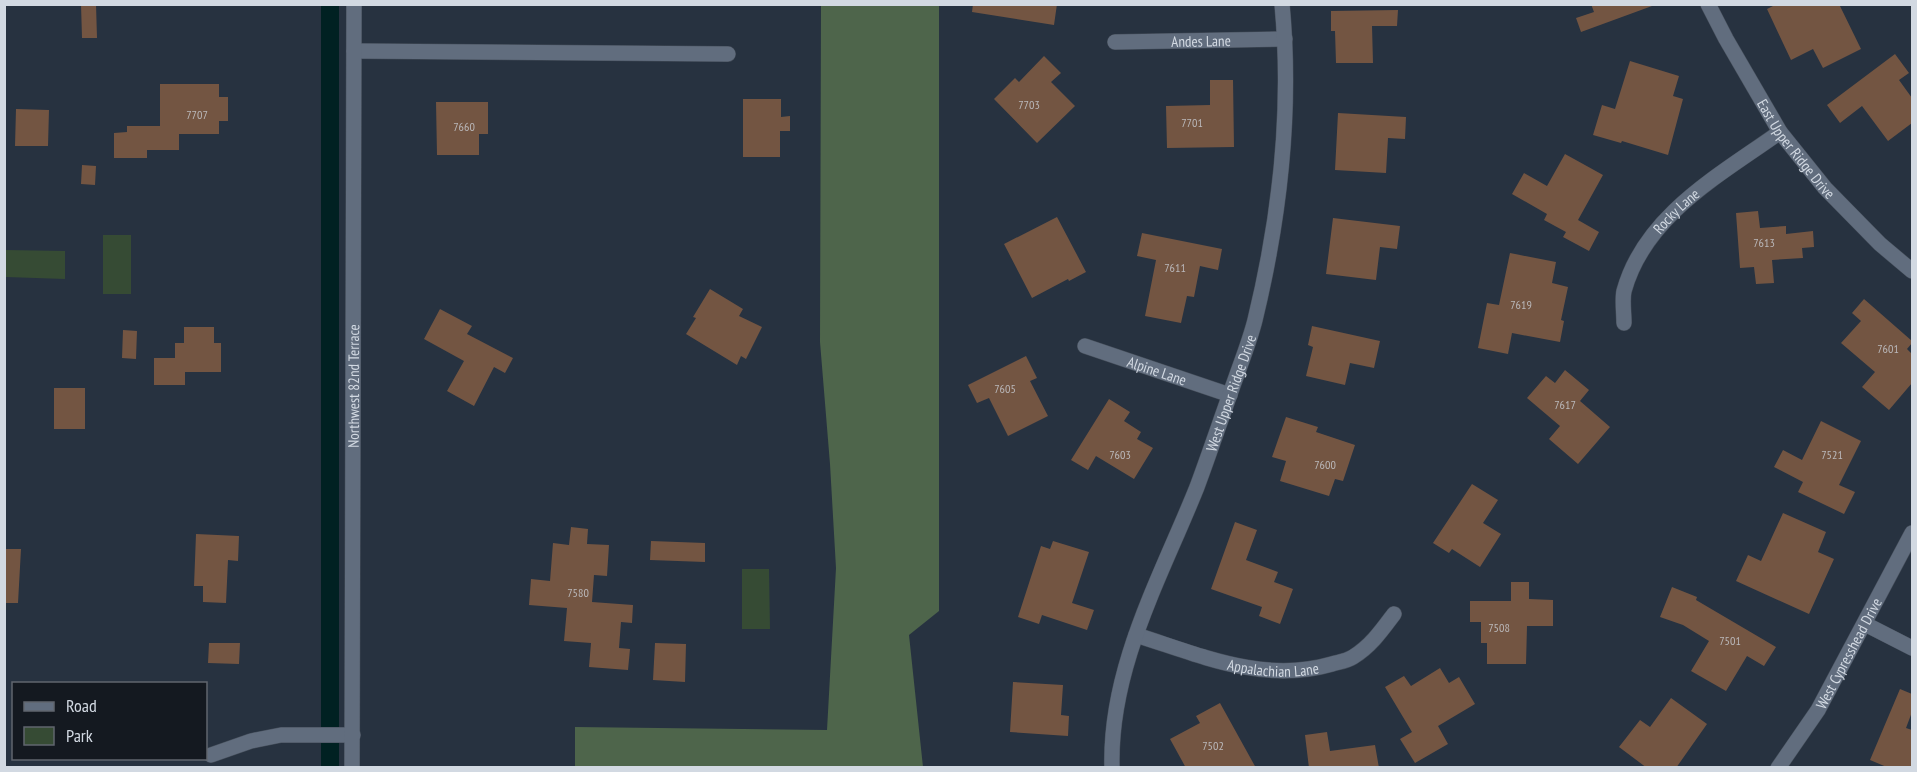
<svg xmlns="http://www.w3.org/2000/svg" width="1917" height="772" font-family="'PT Sans Narrow',sans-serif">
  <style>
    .green { fill: #364b34 }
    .forest { fill: #4e654b }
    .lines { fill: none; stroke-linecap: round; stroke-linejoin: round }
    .canal { stroke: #002122; stroke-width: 18 }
    .building { fill: #735542 }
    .minor-casing { stroke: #464f5b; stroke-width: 16 }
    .minor { stroke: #616d7e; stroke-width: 15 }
    .labels { text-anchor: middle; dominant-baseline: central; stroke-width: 4.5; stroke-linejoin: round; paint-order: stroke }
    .number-label { font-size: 12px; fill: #bab8ba }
    .street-label { font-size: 15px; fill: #d2d9e2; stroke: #141920 }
  </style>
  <rect width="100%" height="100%" fill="#273240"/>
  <path class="green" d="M 103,235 L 131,235 L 131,294 L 103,294 Z
    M 6,250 L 65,251 L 65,279 L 6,277 Z
    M 742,569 L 769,569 L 770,629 L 742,629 Z"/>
  <path class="forest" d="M 821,5 L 939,5 L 939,611 L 909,635 L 923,767 L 575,767 L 575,727 L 827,730 L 836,568 L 830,464 L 820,342 Z"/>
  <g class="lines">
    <path class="canal" d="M 330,768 L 330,4"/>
  </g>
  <path class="building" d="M 81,4 L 96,4 L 97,38 L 82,38 Z
    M 973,4 L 1057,4 L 1054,25 L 972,12 Z
    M 1591,4 L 1652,4 L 1652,6 L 1581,32 L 1576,18 L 1594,12 Z
    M 1777,4 L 1839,4 L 1861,49 L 1823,68 L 1813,49 L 1791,60 L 1767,9 Z
    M 1398,10 L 1397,26 L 1372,26 L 1373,63 L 1336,63 L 1335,31 L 1331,31 L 1331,11 Z
    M 1895,54 L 1909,73 L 1899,80 L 1912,98 L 1912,123 L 1888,141 L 1862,106 L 1840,123 L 1827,105 Z
    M 1044,56 L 1061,73 L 1051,82 L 1075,106 L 1037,143 L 994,99 L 1015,78 L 1019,82 Z
    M 1630,61 L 1679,76 L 1673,96 L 1683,99 L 1668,155 L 1622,141 L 1621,143 L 1593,135 L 1602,105 L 1615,109 Z
    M 1210,80 L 1233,80 L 1234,147 L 1167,148 L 1166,106 L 1210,105 Z
    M 160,84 L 219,84 L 219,97 L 228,97 L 228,121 L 219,121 L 219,134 L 179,134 L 179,150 L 147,150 L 147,158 L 114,158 L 114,133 L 127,132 L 127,126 L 160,126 Z
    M 743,99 L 781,99 L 781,117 L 790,116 L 790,131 L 780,131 L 780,157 L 743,157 Z
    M 436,102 L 488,102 L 488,134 L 479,134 L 479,155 L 437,155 Z
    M 16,109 L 49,110 L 48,146 L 15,146 Z
    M 1338,113 L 1406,117 L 1405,139 L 1388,138 L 1386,173 L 1335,170 Z
    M 1565,154 L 1603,175 L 1578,220 L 1599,232 L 1589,251 L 1563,237 L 1566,232 L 1544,220 L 1547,214 L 1512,194 L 1524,173 L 1547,186 Z
    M 82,165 L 96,166 L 95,185 L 81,184 Z
    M 1758,211 L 1760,228 L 1786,226 L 1786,234 L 1813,231 L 1814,247 L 1802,248 L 1803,258 L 1772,260 L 1774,283 L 1756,284 L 1754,267 L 1740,268 L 1736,213 Z
    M 1057,217 L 1086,272 L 1069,281 L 1068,279 L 1032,298 L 1004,244 Z
    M 1333,218 L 1400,226 L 1397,249 L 1380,247 L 1376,280 L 1326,274 Z
    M 1142,233 L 1222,249 L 1218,270 L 1200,266 L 1194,297 L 1187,296 L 1181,323 L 1145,316 L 1156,260 L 1137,256 Z
    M 1510,253 L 1556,262 L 1552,283 L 1568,287 L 1561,320 L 1564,321 L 1560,342 L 1512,333 L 1508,354 L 1478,348 L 1487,303 L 1499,305 Z
    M 710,289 L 743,309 L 739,316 L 762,327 L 746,359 L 741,356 L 737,365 L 686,334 L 696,318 L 693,317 Z
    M 1864,299 L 1912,341 L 1912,343 L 1907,349 L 1912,354 L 1912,383 L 1889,410 L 1862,387 L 1875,372 L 1841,343 L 1861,321 L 1852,313 Z
    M 440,309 L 472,326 L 467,334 L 513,358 L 505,373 L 494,367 L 474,406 L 447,391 L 464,361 L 424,339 Z
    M 1312,326 L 1380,341 L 1374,368 L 1350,363 L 1345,385 L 1306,376 L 1313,347 L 1308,345 Z
    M 184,327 L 214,327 L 214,343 L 221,343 L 221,372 L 185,372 L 185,385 L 154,385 L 154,358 L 175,358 L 175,343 L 184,343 Z
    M 123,330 L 137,331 L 136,359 L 122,358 Z
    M 1026,356 L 1037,378 L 1030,381 L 1048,416 L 1008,436 L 989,398 L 977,403 L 968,385 Z
    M 1565,370 L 1589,390 L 1580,401 L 1610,427 L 1578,464 L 1549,439 L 1560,426 L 1527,398 L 1546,376 L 1555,383 Z
    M 54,388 L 85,388 L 85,429 L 54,429 Z
    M 1109,399 L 1130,412 L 1124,421 L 1141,432 L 1137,439 L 1153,448 L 1134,479 L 1096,456 L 1088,470 L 1071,460 Z
    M 1286,417 L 1318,427 L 1316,432 L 1355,445 L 1343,481 L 1335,479 L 1329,496 L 1280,481 L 1286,461 L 1272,457 Z
    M 1821,421 L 1861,441 L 1839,485 L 1855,492 L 1844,514 L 1798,492 L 1803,482 L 1774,467 L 1783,450 L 1802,460 Z
    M 1472,484 L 1498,500 L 1483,523 L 1501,534 L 1480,567 L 1452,549 L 1449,553 L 1433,543 Z
    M 1783,513 L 1826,532 L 1818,552 L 1834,559 L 1809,614 L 1736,581 L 1748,555 L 1761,561 Z
    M 1235,522 L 1257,530 L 1246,560 L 1278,572 L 1274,582 L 1293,589 L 1280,624 L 1259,616 L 1262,607 L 1211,589 Z
    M 571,527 L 588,529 L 587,544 L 609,545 L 607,576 L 594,575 L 592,602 L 633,605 L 632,623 L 621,622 L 619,648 L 630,649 L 628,670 L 589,667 L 591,643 L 564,641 L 567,608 L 529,605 L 531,579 L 550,581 L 553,543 L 569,545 Z
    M 196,534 L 239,536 L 238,561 L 228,560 L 226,603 L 203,602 L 203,586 L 194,586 Z
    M 651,541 L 705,543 L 705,562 L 650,560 Z
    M 1053,541 L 1089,552 L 1072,603 L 1094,610 L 1087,630 L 1042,615 L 1039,624 L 1018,617 L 1041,546 L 1050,549 Z
    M 4,549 L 21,549 L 18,603 L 4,603 Z
    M 1511,582 L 1529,582 L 1529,599 L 1553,600 L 1553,626 L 1527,626 L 1526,664 L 1487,664 L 1487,643 L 1481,643 L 1481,622 L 1470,622 L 1470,601 L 1511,601 Z
    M 1672,587 L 1697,597 L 1696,600 L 1776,647 L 1764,666 L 1747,656 L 1726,691 L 1691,671 L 1709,641 L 1683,625 L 1660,617 Z
    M 209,643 L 240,643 L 239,664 L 208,663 Z
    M 655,643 L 686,644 L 685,682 L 653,680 Z
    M 1440,668 L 1449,683 L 1459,677 L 1475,704 L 1438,726 L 1448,744 L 1415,763 L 1400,739 L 1412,732 L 1385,687 L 1404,676 L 1411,686 Z
    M 1013,682 L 1063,685 L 1061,715 L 1069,716 L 1068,736 L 1010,732 Z
    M 1900,689 L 1912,694 L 1912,712 L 1906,728 L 1912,730 L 1912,768 L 1889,768 L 1870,760 Z
    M 1671,698 L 1707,724 L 1676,768 L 1647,768 L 1619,747 L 1640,720 L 1650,727 Z
    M 1220,703 L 1256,768 L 1186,768 L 1170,739 L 1200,723 L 1196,716 Z
    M 1327,732 L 1330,751 L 1375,745 L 1379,768 L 1309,768 L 1305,735 Z"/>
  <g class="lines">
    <defs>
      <g id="minor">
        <path id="s1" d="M 1708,4 L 1726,39 L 1780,132 L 1825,188 L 1880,244 L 1912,271"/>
        <path id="s2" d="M 1115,42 L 1285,39"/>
        <path d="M 354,51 L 728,54"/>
        <path id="s3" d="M 1624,323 C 1624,313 1622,300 1624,291 C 1645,215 1720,175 1780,132"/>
        <path id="s4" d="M 1085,346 L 1230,395"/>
        <path d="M 1865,624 L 1912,648"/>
        <path id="s5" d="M 1136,635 C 1200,655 1263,684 1332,664 C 1339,662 1347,661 1353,657 C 1371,646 1382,630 1394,614"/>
        <path d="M 211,755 L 251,741 L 281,735 L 353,735"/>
        <path id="s6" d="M 352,768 L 354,4"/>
        <path id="s7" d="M 1112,768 C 1109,668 1161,577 1197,487 C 1210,452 1222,416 1235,380 C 1242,360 1250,340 1255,320 C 1280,217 1292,110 1282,4"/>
        <path id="s8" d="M 1778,768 L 1818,710 L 1912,533"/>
      </g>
    </defs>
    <use href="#minor" class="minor-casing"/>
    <use href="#minor" class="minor"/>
  </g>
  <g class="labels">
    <g class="number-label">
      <text x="1029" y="104">7703</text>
      <text x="197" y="114">7707</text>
      <text x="1192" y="122">7701</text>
      <text x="464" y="126">7660</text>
      <text x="1764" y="242">7613</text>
      <text x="1175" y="267">7611</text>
      <text x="1521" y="304">7619</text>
      <text x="1888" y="348">7601</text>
      <text x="1005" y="388">7605</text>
      <text x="1565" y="404">7617</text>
      <text x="1120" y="454">7603</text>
      <text x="1832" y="454">7521</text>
      <text x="1325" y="464">7600</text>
      <text x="578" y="592">7580</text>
      <text x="1499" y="627">7508</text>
      <text x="1730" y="640">7501</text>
      <text x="1213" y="745">7502</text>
    </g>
    <g class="street-label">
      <text stroke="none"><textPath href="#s2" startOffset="86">Andes Lane</textPath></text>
      <text stroke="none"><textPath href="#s1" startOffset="170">East Upper Ridge Drive</textPath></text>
      <text stroke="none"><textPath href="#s3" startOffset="129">Rocky Lane</textPath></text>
      <text stroke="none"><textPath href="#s4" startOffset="76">Alpine Lane</textPath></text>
      <text stroke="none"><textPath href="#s6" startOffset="382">Northwest 82nd Terrace</textPath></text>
      <text stroke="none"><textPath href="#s7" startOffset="396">West Upper Ridge Drive</textPath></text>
      <text stroke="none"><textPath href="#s8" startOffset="135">West Cypresshead Drive</textPath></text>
      <text stroke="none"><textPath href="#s5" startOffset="142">Appalachian Lane</textPath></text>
    </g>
  </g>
  <rect width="1917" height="772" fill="none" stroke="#d2d9e2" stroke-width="12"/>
  <rect x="12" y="682" width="195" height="78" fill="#141920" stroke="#60666e" stroke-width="1.5"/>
  <rect x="24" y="702" width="30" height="9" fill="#616d7e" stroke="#60666e" stroke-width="1.5"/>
  <text x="66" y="712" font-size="18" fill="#d2d9e2">Road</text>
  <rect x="24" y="727" width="30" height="18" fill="#364b34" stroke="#60666e" stroke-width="1.5"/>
  <text x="66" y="742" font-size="18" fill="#d2d9e2">Park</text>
</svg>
